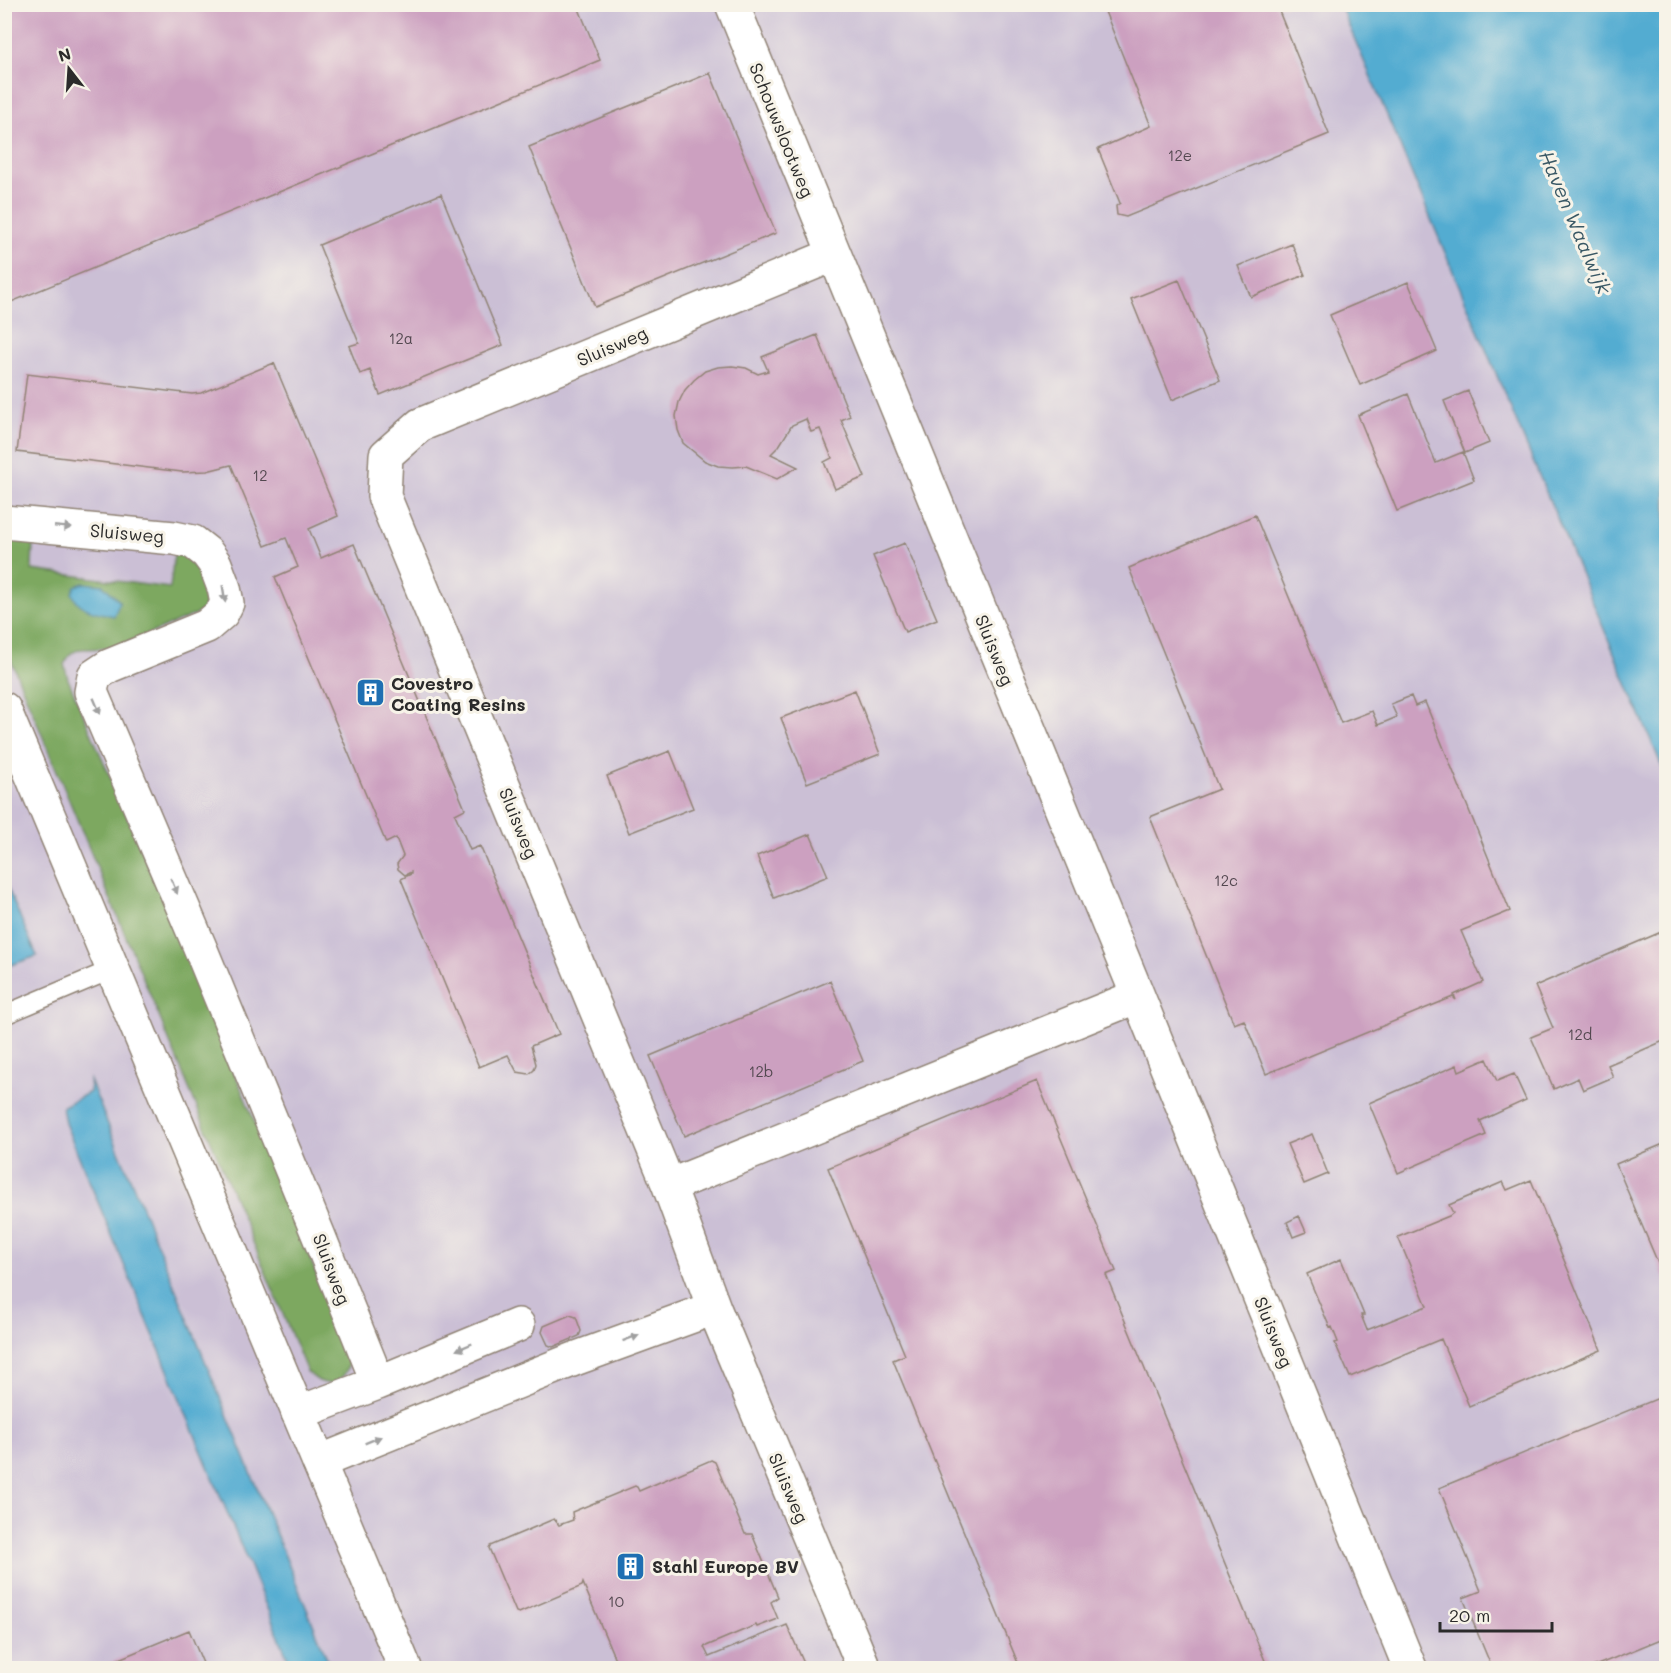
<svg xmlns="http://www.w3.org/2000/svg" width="1671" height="1673" font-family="Mali,sans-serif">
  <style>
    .industrial { fill: #cbbfd5 }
    .forest { fill: #7da860; stroke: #546a46; stroke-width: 1.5 }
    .water { fill: #53acd1; stroke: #3f6c7e; stroke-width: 1.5 }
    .building { fill: #cca0c0 }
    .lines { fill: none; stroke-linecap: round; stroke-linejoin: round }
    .service-casing { stroke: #908375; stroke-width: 21 }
    .minor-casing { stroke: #908375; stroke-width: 36 }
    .tertiary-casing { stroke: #908375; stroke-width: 36 }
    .service { stroke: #fff; stroke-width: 18 }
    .minor { stroke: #fff; stroke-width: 33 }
    .tertiary { stroke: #fff; stroke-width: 33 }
    .oneway { fill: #a0a0a0 }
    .labels { text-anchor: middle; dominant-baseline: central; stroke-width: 6; stroke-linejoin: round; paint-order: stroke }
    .number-label { font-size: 15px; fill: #534850 }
    .street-label { font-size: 18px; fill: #2b2b2b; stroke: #f7f3e8 }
    .poi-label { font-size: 18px; font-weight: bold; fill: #2b2b2b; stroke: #f7f3e8; text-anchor: start }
    .water-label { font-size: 20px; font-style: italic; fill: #395865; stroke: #f7f3e8 }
  </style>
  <rect width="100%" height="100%" fill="#f7f3e8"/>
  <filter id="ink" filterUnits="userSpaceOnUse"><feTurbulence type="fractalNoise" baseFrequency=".0167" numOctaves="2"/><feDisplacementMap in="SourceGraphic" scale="12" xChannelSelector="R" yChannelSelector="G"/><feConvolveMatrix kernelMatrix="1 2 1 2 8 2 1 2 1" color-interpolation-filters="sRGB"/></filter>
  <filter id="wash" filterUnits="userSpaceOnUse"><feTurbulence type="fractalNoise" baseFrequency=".008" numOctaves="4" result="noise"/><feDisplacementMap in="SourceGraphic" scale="24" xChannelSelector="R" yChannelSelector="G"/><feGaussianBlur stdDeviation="1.35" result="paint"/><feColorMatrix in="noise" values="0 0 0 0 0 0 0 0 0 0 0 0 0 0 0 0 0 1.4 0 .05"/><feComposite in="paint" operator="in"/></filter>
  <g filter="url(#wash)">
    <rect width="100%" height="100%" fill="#f4dbbf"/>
    <path class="industrial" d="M 5,5 L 1666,5 L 1666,1668 L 5,1668 Z"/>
    <path class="forest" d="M 4,536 L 33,539 L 32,570 L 170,588 L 174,554 L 186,556 L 200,574 L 208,590 L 207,602 L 201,612 L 116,648 L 81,649 L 71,653 L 64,664 L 68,679 L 188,958 L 349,1354 C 350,1371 339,1390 319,1381 C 315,1379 311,1375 307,1372 L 5,646 Z"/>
    <path class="water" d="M 1340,5 L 1666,5 L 1666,776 L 1376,89 Z
      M 84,583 L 103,585 L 120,602 L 114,616 C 97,612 79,611 72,593 L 75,586 Z
      M 5,882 L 37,956 L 11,965 L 5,964 Z
      M 89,1078 L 331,1668 L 292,1668 L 65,1123 L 62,1107 L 90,1092 Z"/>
    <g id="blocks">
      <path class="building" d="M 4,4 L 577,4 L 600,60 L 4,305 Z
        M 1102,4 L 1276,4 L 1329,134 L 1126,217 L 1117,215 L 1116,206 L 1120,203 L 1098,149 L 1151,126 Z
        M 710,73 L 776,233 L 595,307 L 529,147 Z
        M 441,194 L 503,345 L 380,395 L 370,370 L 360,374 L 349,346 L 359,343 L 319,245 Z
        M 1292,244 L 1305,275 L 1251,297 L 1238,266 Z
        M 1179,280 L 1220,380 L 1172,400 L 1131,299 Z
        M 1408,282 L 1437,351 L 1360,385 L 1330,315 Z
        M 817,335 L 850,416 L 841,420 L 865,477 L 835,489 L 824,462 L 832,458 L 820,429 L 811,432 L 806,419 L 792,425 L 779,446 L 771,454 L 798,467 L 777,479 L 746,466 L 733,467 L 718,466 L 705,461 L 683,443 L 678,430 L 676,416 L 679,402 L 685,390 L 694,380 L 705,371 L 718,367 L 732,366 L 746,368 L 758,374 L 768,371 L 762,357 Z
        M 274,363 L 338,516 L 309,529 L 321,558 L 354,544 L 465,809 L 455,814 L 470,850 L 480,846 L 559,1034 L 531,1046 L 536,1064 L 534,1070 L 529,1074 L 517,1072 L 508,1055 L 479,1067 L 401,879 L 411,874 L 411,872 L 405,875 L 398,869 L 397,864 L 403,856 L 396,838 L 386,843 L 275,577 L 298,567 L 286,538 L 265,546 L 231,465 L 207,471 L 182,472 L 17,452 L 27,374 L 192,394 L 201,393 Z
        M 1468,391 L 1489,443 L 1465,453 L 1444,401 Z
        M 1408,394 L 1436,463 L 1463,452 L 1474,480 L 1397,511 L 1358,415 Z
        M 1255,515 L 1341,723 L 1372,711 L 1378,725 L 1397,717 L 1391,704 L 1411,696 L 1415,706 L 1425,702 L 1510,911 L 1461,931 L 1483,982 L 1454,995 L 1456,1000 L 1453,997 L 1266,1074 L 1244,1020 L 1234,1024 L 1150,817 L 1219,789 L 1129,568 Z
        M 905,543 L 937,619 L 905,632 L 873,556 Z
        M 855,690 L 880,754 L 807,783 L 781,718 Z
        M 670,751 L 693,808 L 629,833 L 607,776 Z
        M 810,834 L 828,876 L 774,898 L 757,856 Z
        M 1666,930 L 1666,1040 L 1608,1065 L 1613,1077 L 1583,1090 L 1578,1078 L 1554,1089 L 1531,1037 L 1553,1028 L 1535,986 Z
        M 830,981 L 863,1061 L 684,1136 L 650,1056 Z
        M 1487,1059 L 1497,1081 L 1514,1074 L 1526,1100 L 1480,1121 L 1486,1135 L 1398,1173 L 1369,1103 L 1457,1065 L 1459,1071 Z
        M 1037,1081 L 1116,1271 L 1106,1275 L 1268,1668 L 1020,1668 L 893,1360 L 905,1355 L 828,1168 Z
        M 1312,1134 L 1328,1174 L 1304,1184 L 1287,1144 Z
        M 1666,1143 L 1666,1282 L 1616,1164 Z
        M 1531,1180 L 1601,1350 L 1469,1406 L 1441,1339 L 1350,1377 L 1335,1343 L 1338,1342 L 1332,1327 L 1330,1328 L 1307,1274 L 1341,1259 L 1364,1315 L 1361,1315 L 1367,1330 L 1427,1306 L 1398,1237 L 1449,1216 L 1453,1213 L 1449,1205 L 1503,1182 L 1507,1190 Z
        M 1299,1216 L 1306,1232 L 1293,1237 L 1287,1222 Z
        M 570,1315 L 576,1317 L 581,1331 L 579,1336 L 553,1347 L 548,1345 L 542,1332 L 544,1326 Z
        M 1666,1395 L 1666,1637 L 1590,1668 L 1492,1668 L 1463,1598 L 1481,1591 L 1439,1488 Z
        M 711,1460 L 715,1462 L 745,1534 L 752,1534 L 778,1597 L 771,1602 L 778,1619 L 757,1627 L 756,1625 L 704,1647 L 709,1657 L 787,1625 L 806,1668 L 617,1668 L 617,1664 L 583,1583 L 582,1586 L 519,1613 L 516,1612 L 489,1548 L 490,1546 L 554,1519 L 559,1525 L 573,1520 L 572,1512 L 635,1486 L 637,1487 L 639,1491 Z
        M 189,1630 L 205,1668 L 97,1668 Z"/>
    </g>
  </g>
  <g filter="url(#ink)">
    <use href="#blocks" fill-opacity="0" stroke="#908375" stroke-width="1.5"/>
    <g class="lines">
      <defs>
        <path id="service" d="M 4,1015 L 113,969"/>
        <path id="minor" d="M 732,4 L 1138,996 L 1410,1668
          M 833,255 L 420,425 L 386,455 L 384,496 L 669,1186 L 714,1308 L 864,1668
          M 4,522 L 174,538 L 193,542 L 207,553 L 215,564 L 224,588 L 227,603 L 222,613 L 207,626 L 109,666 L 94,676 L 91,692 L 199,945 L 318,1234 L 378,1383
          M 669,1186 L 1138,996
          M 298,1413 L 378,1383 L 518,1325
          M 319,1462 L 577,1358 L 714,1308"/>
        <path id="tertiary" d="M 4,709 L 405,1668"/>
      </defs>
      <use href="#service" class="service-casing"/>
      <use href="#minor" class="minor-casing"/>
      <use href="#tertiary" class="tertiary-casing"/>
      <use href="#service" class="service"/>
      <use href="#minor" class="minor"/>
      <use href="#tertiary" class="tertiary"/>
    </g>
    <defs><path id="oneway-solid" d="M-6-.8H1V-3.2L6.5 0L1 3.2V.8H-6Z" transform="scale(1.5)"/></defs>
    <g class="oneway">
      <use href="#oneway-solid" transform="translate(63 527) rotate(5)"/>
      <use href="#oneway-solid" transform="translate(224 594) rotate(81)"/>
      <use href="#oneway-solid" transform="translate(97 706) rotate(67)"/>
      <use href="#oneway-solid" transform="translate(174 886) rotate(67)"/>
      <use href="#oneway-solid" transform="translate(631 1338) rotate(-20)"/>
      <use href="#oneway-solid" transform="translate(464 1347) rotate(157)"/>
      <use href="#oneway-solid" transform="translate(373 1440) rotate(-22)"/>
    </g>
  </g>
  <defs>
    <symbol id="building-square" viewBox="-11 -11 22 22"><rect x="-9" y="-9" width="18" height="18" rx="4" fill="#1f6fb2" stroke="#f7f3e8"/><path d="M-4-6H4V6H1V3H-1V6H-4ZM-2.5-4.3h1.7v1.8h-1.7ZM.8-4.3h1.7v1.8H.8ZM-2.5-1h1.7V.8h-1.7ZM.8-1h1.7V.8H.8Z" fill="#fff"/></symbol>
  </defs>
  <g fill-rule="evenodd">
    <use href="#building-square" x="354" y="676" width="33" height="33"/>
    <use href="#building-square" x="614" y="1550" width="33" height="33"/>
  </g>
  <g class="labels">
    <g class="number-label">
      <text x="1180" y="155">12e</text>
      <text x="401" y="338">12a</text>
      <text x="260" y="475">12</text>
      <text x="1226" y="880">12c</text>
      <text x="1580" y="1034">12d</text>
      <text x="761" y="1071">12b</text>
      <text x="616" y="1601">10</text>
    </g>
    <g class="street-label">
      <text transform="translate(782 130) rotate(68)">Schouwslootweg</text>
      <text transform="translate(612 346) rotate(-23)">Sluisweg</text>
      <text transform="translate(127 533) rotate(5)">Sluisweg</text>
      <text transform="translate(995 650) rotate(68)">Sluisweg</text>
      <text transform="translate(519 823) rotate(68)">Sluisweg</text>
      <text transform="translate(332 1269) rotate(69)">Sluisweg</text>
      <text transform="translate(1274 1332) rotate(68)">Sluisweg</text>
      <text transform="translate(789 1488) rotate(67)">Sluisweg</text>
    </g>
    <g class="poi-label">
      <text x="391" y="683">Covestro<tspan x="391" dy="21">Coating Resins</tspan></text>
      <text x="652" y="1566">Stahl Europe BV</text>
    </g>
    <g class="water-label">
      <text transform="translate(1576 222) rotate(67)">Haven Waalwijk</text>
    </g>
  </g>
  <rect width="1671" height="1673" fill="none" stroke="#f7f3e8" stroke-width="24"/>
  <g transform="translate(69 69) rotate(343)" stroke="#f7f3e8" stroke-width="4.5" paint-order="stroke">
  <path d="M0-4.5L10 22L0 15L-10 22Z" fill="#2b2b2b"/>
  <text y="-9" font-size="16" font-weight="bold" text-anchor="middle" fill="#2b2b2b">N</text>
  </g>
  <path d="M1440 1622v9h112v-9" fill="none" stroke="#2b2b2b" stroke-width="3"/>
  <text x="1449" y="1622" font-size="18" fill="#2b2b2b" stroke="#f7f3e8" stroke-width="4.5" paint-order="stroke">20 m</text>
</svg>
